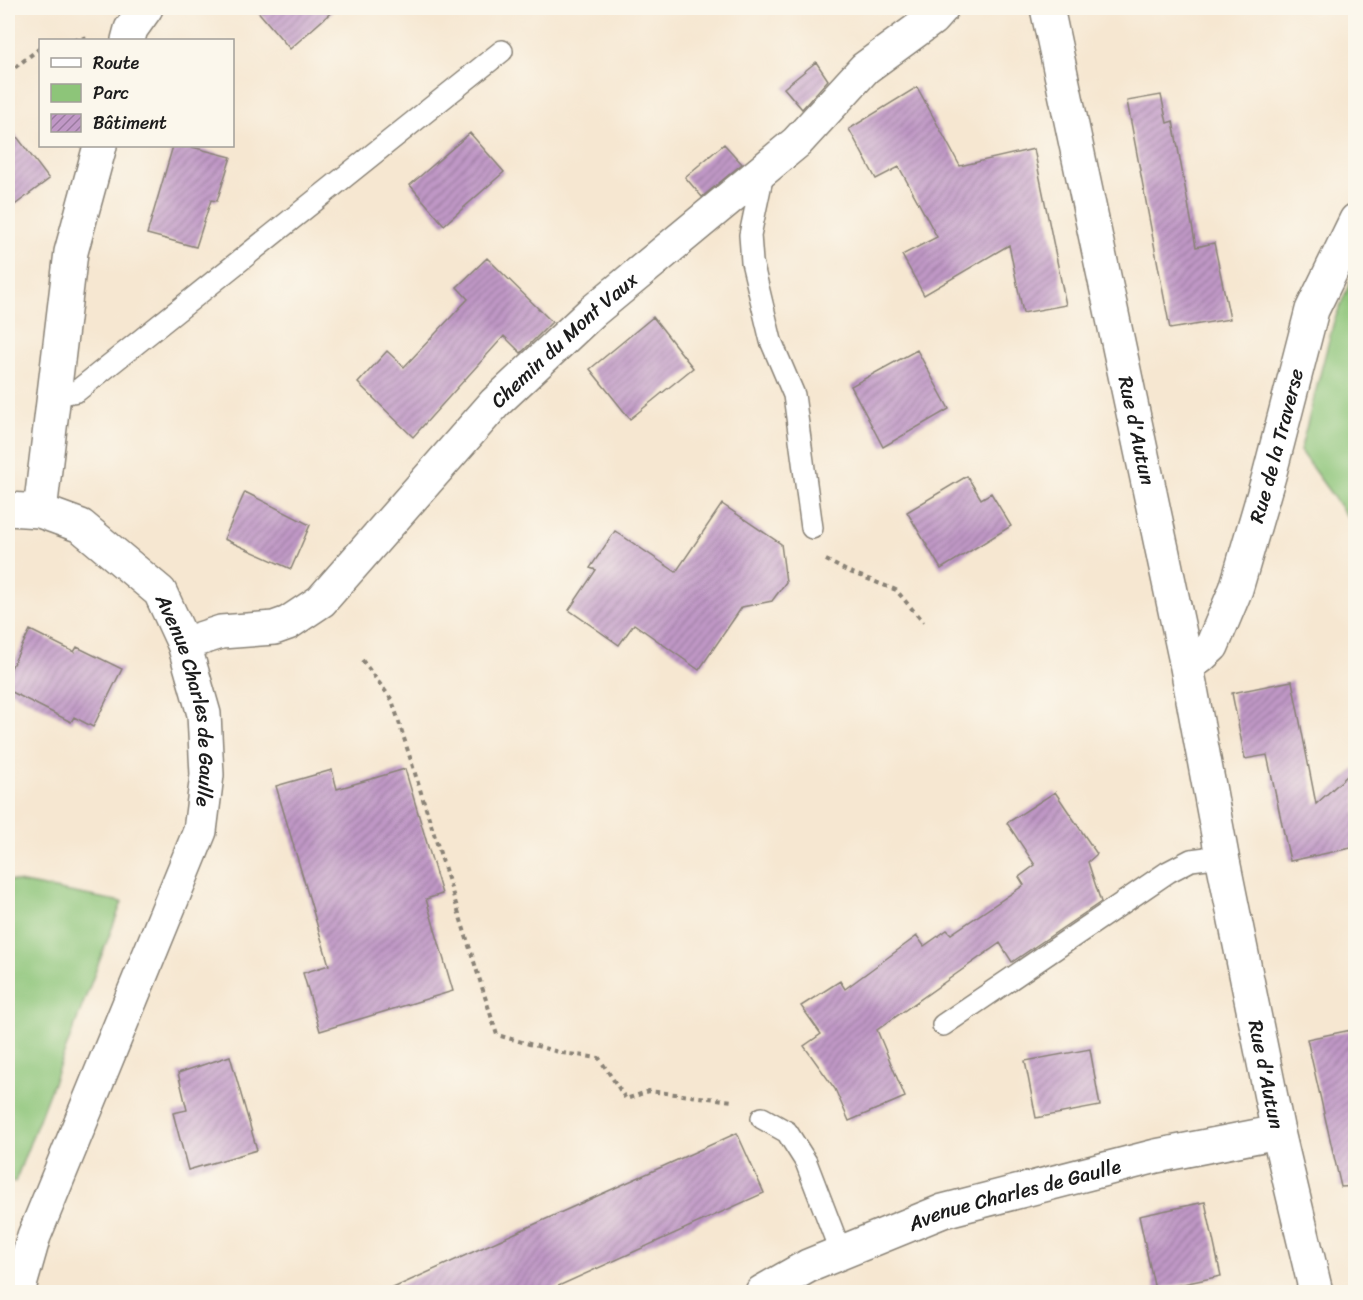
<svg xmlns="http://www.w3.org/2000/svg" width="1363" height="1300" font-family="Sriracha,sans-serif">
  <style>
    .green { fill: #8dc579; stroke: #54704a; stroke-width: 1.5 }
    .building { fill: url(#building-hatch) }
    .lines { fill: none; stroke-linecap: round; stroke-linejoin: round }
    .service-casing { stroke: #898276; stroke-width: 24 }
    .minor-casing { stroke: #898276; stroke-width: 36 }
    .secondary-casing { stroke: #898276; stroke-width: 36 }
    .path { stroke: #898276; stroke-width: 4; stroke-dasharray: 4.5 4.5; stroke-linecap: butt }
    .service { stroke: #fff; stroke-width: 21 }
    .minor { stroke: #fff; stroke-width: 33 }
    .secondary { stroke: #fff; stroke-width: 33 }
    .labels { text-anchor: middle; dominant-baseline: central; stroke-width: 5; stroke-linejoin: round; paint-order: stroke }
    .street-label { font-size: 20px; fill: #1c1c1c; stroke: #fbf7ec }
  </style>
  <defs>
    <pattern id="building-hatch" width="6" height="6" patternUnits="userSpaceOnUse" patternTransform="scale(1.5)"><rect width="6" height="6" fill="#c098c6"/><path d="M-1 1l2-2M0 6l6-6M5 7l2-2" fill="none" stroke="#9b7ba0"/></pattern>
  </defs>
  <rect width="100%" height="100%" fill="#fbf7ec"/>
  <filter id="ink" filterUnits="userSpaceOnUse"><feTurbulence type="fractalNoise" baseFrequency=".0167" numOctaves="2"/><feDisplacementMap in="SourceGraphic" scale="12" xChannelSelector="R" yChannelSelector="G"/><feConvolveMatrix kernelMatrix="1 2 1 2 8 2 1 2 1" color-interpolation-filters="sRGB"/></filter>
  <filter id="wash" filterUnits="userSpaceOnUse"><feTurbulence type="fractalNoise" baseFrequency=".008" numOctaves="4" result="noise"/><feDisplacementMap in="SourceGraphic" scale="24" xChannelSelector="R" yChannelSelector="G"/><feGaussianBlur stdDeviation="1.35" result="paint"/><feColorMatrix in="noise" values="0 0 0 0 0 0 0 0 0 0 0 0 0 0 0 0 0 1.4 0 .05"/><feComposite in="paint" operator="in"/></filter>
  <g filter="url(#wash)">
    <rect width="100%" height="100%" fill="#f6e7d1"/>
    <path class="green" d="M 1355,270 L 1355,527 L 1300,451 L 1334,321 Z
      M 8,880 L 122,902 L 15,1182 L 8,1181 Z"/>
    <g id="blocks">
      <path class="building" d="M 255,8 L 336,8 L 290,49 Z
        M 816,62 L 828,80 L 802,109 L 784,88 Z
        M 917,87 L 960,166 L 1034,149 L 1066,305 L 1023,313 L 1009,245 L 924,295 L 902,255 L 937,237 L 899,167 L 876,179 L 849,129 Z
        M 1161,95 L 1167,123 L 1173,121 L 1196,247 L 1214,243 L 1230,319 L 1170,329 L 1127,101 Z
        M 8,125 L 49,179 L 8,210 Z
        M 470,133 L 504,172 L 444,225 L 410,185 Z
        M 724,144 L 742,164 L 702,197 L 685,177 Z
        M 173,146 L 188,146 L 231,157 L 217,201 L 211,200 L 196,247 L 147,234 Z
        M 487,258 L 552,322 L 521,353 L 504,336 L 413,437 L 358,383 L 387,351 L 404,367 L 468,299 L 457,287 Z
        M 653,317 L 693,368 L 630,419 L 590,369 Z
        M 917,350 L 949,409 L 883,447 L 851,386 Z
        M 967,476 L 981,499 L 991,493 L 1011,526 L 941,569 L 907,512 Z
        M 245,492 L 310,525 L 291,569 L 224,539 Z
        M 722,504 L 781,544 L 786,582 L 772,601 L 742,607 L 699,670 L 634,624 L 619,645 L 569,610 L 596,570 L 590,568 L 615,531 L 676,572 Z
        M 30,630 L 74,652 L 77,647 L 122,669 L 93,727 L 74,717 L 71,722 L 8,690 L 8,674 Z
        M 1292,681 L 1316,804 L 1356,768 L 1356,847 L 1290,861 L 1267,755 L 1245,759 L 1232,693 Z
        M 405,769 L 442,894 L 426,899 L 453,991 L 320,1031 L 303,973 L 329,965 L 276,786 L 332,770 L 337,789 Z
        M 1055,792 L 1097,854 L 1088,862 L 1101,902 L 1012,962 L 1000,943 L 877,1030 L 905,1097 L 849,1121 L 835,1089 L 804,1046 L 821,1034 L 801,1006 L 840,981 L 845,989 L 917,936 L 924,946 L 947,930 L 951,934 L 1024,885 L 1019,877 L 1035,865 L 1007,823 Z
        M 1356,1029 L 1356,1186 L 1341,1187 L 1307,1039 Z
        M 1090,1049 L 1100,1106 L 1036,1118 L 1025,1061 Z
        M 230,1056 L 257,1150 L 188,1170 L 173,1113 L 187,1110 L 178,1073 Z
        M 737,1133 L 764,1193 L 543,1293 L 382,1293 Z
        M 1205,1202 L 1221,1276 L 1155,1290 L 1139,1216 Z"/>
    </g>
  </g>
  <g filter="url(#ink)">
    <use href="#blocks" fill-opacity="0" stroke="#898276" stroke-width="1.5"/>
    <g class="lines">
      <defs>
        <path id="service" d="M 764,169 L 750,235 L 752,262 L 771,341 L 794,395 L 812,528
          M 53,396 L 77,391 L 502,51
          M 943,1025 L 1168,872 L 1191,860 L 1222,856
          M 762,1118 L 787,1132 L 806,1162 L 841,1253"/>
        <g id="minor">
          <path d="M 128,40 L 131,29 L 146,8"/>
          <path id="s1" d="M 8,509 L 40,511 L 81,526 L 160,592 L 184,644 L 204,714 L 207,775 L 200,831 L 34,1236 L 18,1292"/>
          <path d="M 40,511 L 71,252 L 100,146"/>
          <path id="s2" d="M 184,644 L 221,632 L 274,628 L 288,623 L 321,601 L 495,403 L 592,312 L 797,142 L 865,68 L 932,19 L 942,8"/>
          <path id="s3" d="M 1186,662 L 1199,658 L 1212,646 L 1236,589 L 1269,476 L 1312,310 L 1356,220"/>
          <path id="s4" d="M 762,1292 L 808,1266 L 943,1211 L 1156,1156 L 1278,1132"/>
        </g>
        <g id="secondary">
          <path id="s5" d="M 1047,8 L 1186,662 L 1222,856 L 1278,1132 L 1316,1292"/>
        </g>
      </defs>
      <use href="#service" class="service-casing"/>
      <use href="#minor" class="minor-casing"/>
      <use href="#secondary" class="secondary-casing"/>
      <path class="path" d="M 73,40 L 89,37
        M 8,73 L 40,48
        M 826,560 L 845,570 L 896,590 L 923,622
        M 362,660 L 392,700 L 497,1035 L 562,1053 L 599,1058 L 626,1099 L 649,1091 L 733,1101"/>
      <use href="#service" class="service"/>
      <use href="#minor" class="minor"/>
      <use href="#secondary" class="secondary"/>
    </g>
  </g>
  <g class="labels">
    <g class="street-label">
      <text stroke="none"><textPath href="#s2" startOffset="504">Chemin du Mont Vaux</textPath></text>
      <text stroke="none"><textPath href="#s5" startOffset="432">Rue d'Autun</textPath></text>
      <text stroke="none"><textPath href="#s3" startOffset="242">Rue de la Traverse</textPath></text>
      <text stroke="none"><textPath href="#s1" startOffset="292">Avenue Charles de Gaulle</textPath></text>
      <text stroke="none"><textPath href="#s5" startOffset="1089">Rue d'Autun</textPath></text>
      <text stroke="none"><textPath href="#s4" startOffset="272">Avenue Charles de Gaulle</textPath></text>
    </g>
  </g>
  <rect width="1363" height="1300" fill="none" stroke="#fbf7ec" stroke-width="30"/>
  <rect x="39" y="39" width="195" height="108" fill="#fbf7ec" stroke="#a29f99" stroke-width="1.5"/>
  <rect x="51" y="58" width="30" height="9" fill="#ffffff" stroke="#a29f99" stroke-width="1.5"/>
  <text x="93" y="69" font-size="18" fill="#1c1c1c">Route</text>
  <rect x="51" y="84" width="30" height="18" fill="#8dc579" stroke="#a29f99" stroke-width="1.5"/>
  <text x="93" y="99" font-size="18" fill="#1c1c1c">Parc</text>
  <rect x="51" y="114" width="30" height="18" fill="url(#building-hatch)" stroke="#a29f99" stroke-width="1.5"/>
  <text x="93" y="129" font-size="18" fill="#1c1c1c">Bâtiment</text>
</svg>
